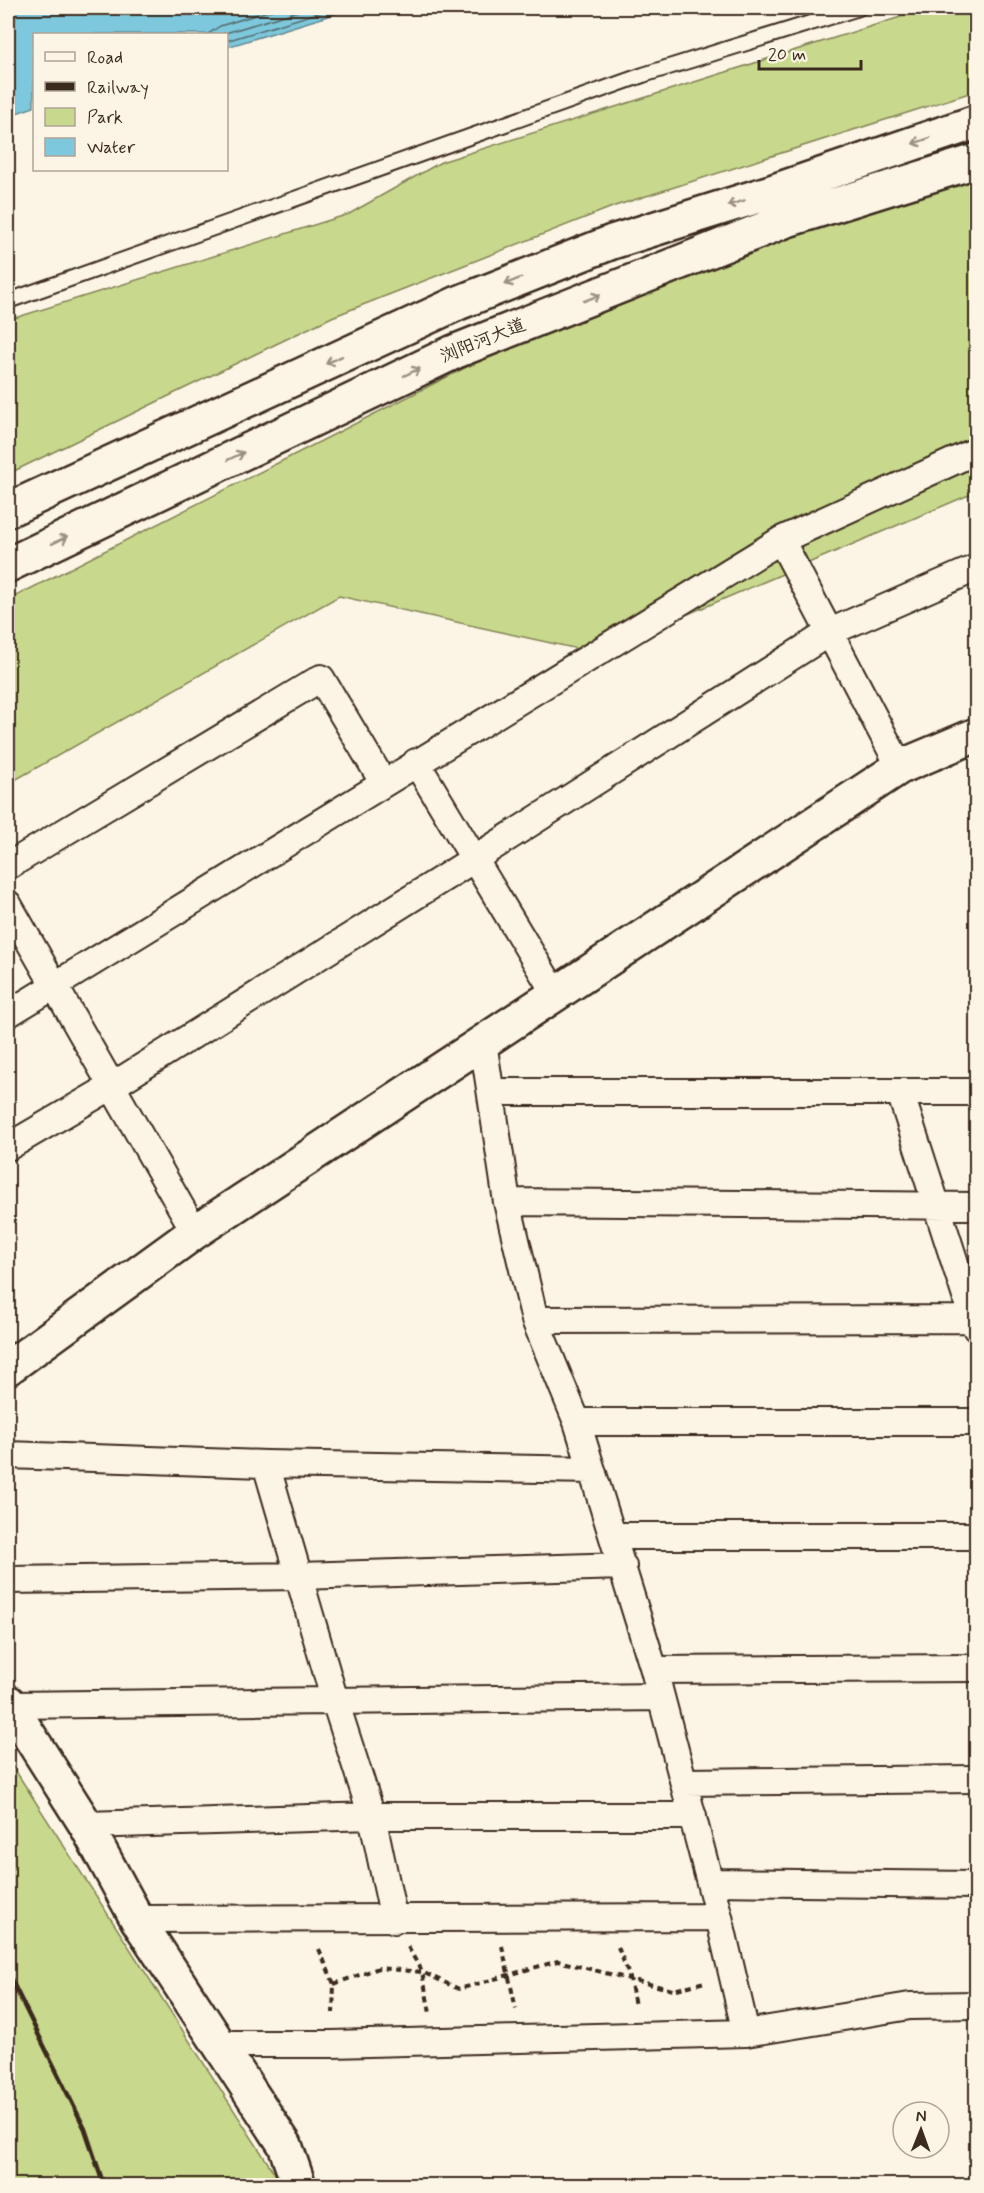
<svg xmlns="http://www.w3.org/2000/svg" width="984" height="2193" font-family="Mynerve,'LXGW WenKai TC',sans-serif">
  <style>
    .green { fill: #c8d88c; stroke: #828155; stroke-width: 1.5 }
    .water { fill: #7dc8dd; stroke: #638991; stroke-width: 1.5 }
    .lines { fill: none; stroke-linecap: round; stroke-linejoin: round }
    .shore { stroke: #55696a; stroke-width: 1.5 }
    .service-casing { stroke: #3b2a1e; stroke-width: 18 }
    .minor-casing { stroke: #3b2a1e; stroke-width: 30 }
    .tertiary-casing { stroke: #3b2a1e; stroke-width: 38 }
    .secondary-casing { stroke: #3b2a1e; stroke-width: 38 }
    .path { stroke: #3b2a1e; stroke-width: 4; stroke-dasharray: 6 4.5; stroke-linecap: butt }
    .service { stroke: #fcf5e5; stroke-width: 14 }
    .minor { stroke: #fcf5e5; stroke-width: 26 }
    .tertiary { stroke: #fcf5e5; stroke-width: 33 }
    .secondary { stroke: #fcf5e5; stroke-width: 33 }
    .rail { stroke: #3b2a1e; stroke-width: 4.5 }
    .oneway { stroke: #9c9082 }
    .labels { text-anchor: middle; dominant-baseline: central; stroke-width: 6; stroke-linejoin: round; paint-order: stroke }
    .street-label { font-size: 18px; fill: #3b2a1e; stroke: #fcf5e5 }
  </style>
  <rect width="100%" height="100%" fill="#fcf5e5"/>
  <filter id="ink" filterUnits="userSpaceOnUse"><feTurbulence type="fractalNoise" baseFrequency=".0167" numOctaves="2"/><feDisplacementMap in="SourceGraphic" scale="12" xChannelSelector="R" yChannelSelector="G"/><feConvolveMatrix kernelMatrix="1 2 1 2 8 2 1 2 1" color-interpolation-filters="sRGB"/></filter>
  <g filter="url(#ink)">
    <path class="green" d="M 929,8 L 976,8 L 976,91 L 615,206 L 332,317 L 8,474 L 8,320 L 349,214 L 441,162 Z
      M 976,179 L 976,492 L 596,653 L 339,596 L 8,784 L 8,600 L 638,280 Z
      M 8,1759 L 275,2174 L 276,2185 L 8,2185 Z"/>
    <path class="water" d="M 8,8 L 354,8 L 227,47 L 226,34 L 34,34 L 34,107 L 8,116 Z"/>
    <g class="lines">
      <path class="shore" d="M 208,34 L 220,26 L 278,8
        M 222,34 L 308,8
        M 226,41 L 334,8"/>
      <defs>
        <path id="service" d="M 8,301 L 643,75 L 859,8"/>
        <path id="minor" d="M 781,540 L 900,767
          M 416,762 L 556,995
          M 8,866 L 321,678 L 383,782
          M 8,904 L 195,1232
          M 8,1014 L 781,540 L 976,451
          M 483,1042 L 507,1202 L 535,1320 L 577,1422 L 654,1670 L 719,1917 L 746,2033
          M 491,1092 L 976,1092
          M 900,1092 L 976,1328
          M 8,1147 L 112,1086 L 474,859 L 830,632 L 976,568
          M 507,1202 L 976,1206
          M 535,1320 L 976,1319
          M 577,1422 L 976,1422
          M 8,1455 L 266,1464 L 592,1470
          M 266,1464 L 335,1701 L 372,1816 L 394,1920
          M 613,1536 L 976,1536
          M 8,1580 L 299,1576 L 623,1566
          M 654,1670 L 976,1668
          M 9,1705 L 661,1697
          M 685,1782 L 976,1779
          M 86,1825 L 372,1816 L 693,1816
          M 710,1882 L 976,1885
          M 137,1919 L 719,1917
          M 220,2044 L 332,2044 L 746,2033 L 910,2006 L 976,2005"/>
        <path id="tertiary" d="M 8,1368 L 195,1232 L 900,767 L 976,735
          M 8,1702 L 86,1825 L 137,1919 L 285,2145 L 299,2186"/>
        <path id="secondary" d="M 8,510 L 458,303 L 612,242 L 768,193 L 976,122
          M 8,565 L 454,352 L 787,220 L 976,161"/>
      </defs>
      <use href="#service" class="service-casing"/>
      <use href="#minor" class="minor-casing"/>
      <use href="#tertiary" class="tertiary-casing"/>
      <use href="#secondary" class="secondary-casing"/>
      <path class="path" d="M 502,1946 L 516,2009
        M 408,1947 L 422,1972 L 430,2013
        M 618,1947 L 630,1978 L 635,2006
        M 319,1949 L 334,1984 L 333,2013
        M 334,1984 L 379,1968 L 422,1972 L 459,1989 L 558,1961 L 673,1990 L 705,1982"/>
      <use href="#service" class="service"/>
      <use href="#minor" class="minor"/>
      <use href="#tertiary" class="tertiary"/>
      <use href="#secondary" class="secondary"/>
      <path class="rail" d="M 8,1973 L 85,2129 L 104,2186"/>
    </g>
    <defs><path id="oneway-shaft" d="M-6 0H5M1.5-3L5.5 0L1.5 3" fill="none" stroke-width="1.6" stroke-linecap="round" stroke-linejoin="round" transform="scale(1.5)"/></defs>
    <g class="oneway">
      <use href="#oneway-shaft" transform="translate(921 141) rotate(161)"/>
      <use href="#oneway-shaft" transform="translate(736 203) rotate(163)"/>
      <use href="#oneway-shaft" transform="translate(513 281) rotate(158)"/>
      <use href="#oneway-shaft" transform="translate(592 298) rotate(-21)"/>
      <use href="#oneway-shaft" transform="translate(334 360) rotate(155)"/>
      <use href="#oneway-shaft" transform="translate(412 372) rotate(-26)"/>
      <use href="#oneway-shaft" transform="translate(236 456) rotate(-26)"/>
      <use href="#oneway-shaft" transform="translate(60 540) rotate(-26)"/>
    </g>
  </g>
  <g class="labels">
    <g class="street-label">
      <text transform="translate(483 341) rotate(-22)">浏阳河大道</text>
    </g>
  </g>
  <rect width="984" height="2193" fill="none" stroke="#fcf5e5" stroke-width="30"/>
  <rect x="15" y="15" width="954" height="2163" fill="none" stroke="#3b2a1e" stroke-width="2" filter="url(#ink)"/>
  <rect x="33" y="33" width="195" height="138" fill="#fcf5e5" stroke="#afa495" stroke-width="1.5"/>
  <rect x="45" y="52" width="30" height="9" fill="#fcf5e5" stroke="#afa495" stroke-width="1.5"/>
  <text x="87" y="63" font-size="18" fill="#3b2a1e">Road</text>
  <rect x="45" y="82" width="30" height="9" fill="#3b2a1e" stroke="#afa495" stroke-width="1.5"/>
  <text x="87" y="93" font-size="18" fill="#3b2a1e">Railway</text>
  <rect x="45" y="108" width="30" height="18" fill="#c8d88c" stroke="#afa495" stroke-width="1.5"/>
  <text x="87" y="123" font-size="18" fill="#3b2a1e">Park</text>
  <rect x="45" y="138" width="30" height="18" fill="#7dc8dd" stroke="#afa495" stroke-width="1.5"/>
  <text x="87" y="153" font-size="18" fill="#3b2a1e">Water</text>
  <g transform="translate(921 2130) rotate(1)"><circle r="28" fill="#fcf5e5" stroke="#afa495" stroke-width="1.5"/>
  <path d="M0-4.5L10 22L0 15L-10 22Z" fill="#3b2a1e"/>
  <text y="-9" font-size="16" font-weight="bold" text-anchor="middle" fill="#3b2a1e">N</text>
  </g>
  <path d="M759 60v9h102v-9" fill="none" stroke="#3b2a1e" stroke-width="3"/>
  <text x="768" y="60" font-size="18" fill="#3b2a1e" stroke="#fcf5e5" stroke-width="4.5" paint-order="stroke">20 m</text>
</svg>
